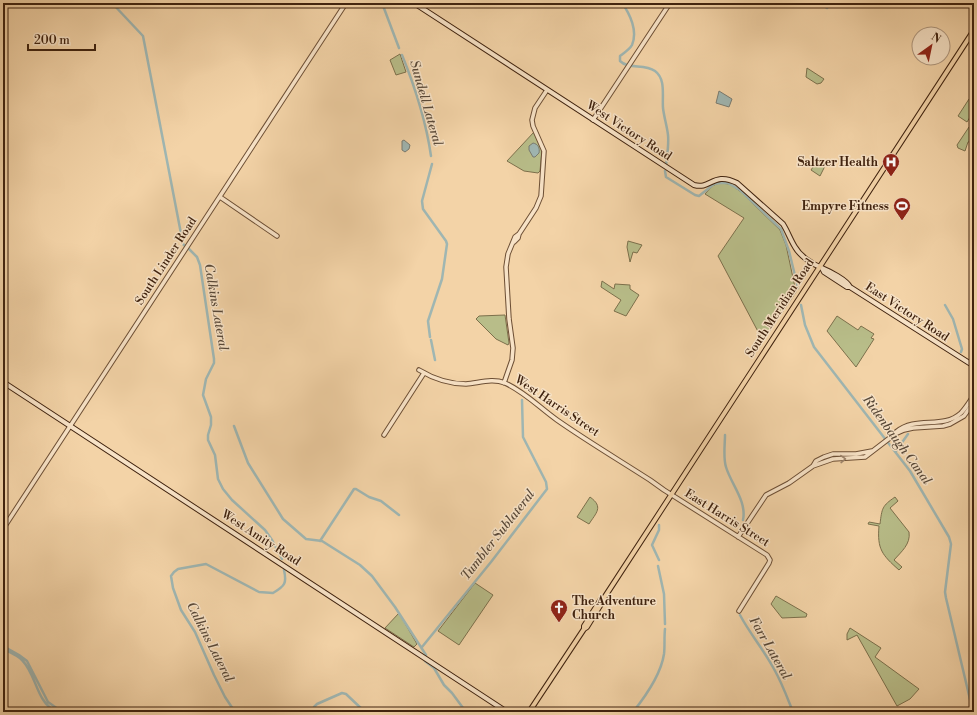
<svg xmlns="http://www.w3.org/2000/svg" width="977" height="715" font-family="'Libre Bodoni',serif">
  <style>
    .green { fill: #b8bd89; stroke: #7c704c }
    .water { fill: #9fb6b2; stroke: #797b71 }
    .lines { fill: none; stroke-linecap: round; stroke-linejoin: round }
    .canal { stroke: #9fb6b2; stroke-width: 2.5 }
    .tertiary-casing { stroke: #6d4f35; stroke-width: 5.5 }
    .secondary-casing { stroke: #40230f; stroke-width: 6 }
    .primary-casing { stroke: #40230f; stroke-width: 6 }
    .tertiary { stroke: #f7e2c6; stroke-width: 3.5 }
    .secondary { stroke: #f7e2c6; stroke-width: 4 }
    .primary { stroke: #f3d3a7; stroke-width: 4 }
    .oneway { stroke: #9c826a }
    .labels { text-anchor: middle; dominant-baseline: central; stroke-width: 3; stroke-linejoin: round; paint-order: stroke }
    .street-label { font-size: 12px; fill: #40230f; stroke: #f7e2c6 }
    .poi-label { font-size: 12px; font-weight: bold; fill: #40230f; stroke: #f7e2c6; text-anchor: end }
    .water-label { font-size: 13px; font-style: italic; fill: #584838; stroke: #f7e2c6 }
  </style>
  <rect width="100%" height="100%" fill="#f3d3a7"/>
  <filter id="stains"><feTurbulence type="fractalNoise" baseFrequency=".005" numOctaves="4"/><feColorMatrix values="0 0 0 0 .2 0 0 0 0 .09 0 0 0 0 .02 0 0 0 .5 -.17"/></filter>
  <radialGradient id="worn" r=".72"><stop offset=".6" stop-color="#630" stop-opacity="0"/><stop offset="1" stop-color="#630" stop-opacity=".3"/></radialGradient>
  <path class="green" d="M 400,54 L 406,72 L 396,75 L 390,60 Z
    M 807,68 L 824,79 L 821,83 L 817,84 L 806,77 Z
    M 969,99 L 974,101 C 974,114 973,112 967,122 L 958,116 Z
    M 969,127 L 974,130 L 974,139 L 972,141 L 968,142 L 965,151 L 958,148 L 957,145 Z
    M 534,132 L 542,150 L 540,171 L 538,173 L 524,171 L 507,161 Z
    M 817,161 L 825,166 L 820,176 L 811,170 Z
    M 719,183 L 730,184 L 741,192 L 780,230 L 786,245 L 796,292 L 763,341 L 718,256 L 744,218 L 705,194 L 712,186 Z
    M 628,241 L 642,245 L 637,253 L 633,252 L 630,262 L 627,247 Z
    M 602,281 L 614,289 L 615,284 L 630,285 L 630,289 L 639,295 L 626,316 L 614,311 L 621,300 L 601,287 Z
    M 505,315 L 509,343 L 508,345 L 496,339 L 476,319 L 479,316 Z
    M 837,316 L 858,330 L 861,326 L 874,334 L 871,338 L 874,339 L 856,367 L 827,331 Z
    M 590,497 C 604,507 596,513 589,524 L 577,517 Z
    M 895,497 L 898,501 L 890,508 L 909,532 C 911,544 901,552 894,560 L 902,567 L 899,570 C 882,555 877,549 879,526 L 868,524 L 869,522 L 880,524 C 882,508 882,506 895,497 Z
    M 475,583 L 493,595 L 459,645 L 438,631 Z
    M 776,596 L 807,614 L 806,617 L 782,618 L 771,604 Z
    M 399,613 L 417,644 L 414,647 L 385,628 Z
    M 850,628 L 881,648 L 875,657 L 919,689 L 910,699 L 897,706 L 857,635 L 847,640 L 847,634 Z"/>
  <path class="water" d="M 719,91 L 732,99 L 729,107 L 716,103 Z
    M 404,140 L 410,145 L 409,149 L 405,152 L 402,150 L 402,141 Z
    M 533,143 C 538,144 540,148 539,153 L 535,157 L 533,157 L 529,150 L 529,146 Z"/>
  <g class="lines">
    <path class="canal" d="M 112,3 L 143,36 L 183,244 L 185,246
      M 382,3 L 399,48
      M 622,3 C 630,14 638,31 632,45 C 630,49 624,53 620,56 L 620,61 C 629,70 644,63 655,71 C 666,79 662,96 663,108 C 664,117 667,126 668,135 C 669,145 667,156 666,166
      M 820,3 L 827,8 L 830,3
      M 970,49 L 971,96
      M 402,55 C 415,87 426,121 431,156
      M 665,171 L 666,177 L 695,195 L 699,196 L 714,184 L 720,183 L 728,183 L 740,190 L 781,229 L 789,251 L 798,288
      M 189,249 L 197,257 L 200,265 L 214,359 L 214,363 L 206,379 L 203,395 L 211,417 L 211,425 L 208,435 L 208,440 L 215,455 L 218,479 L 223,489 L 232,500 L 265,530 L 272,540 L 282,559
      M 801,305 L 805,325 L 814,347 L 910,471 L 949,537 L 951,544 L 945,592 L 946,598 L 973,712
      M 945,305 L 953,319 L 962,349 L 961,352
      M 430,337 L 428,321 L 442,279 L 447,244 L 446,241 L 423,209 L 422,201 L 432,164
      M 431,340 L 435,360
      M 234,426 L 248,463 L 283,519 L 306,539 L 322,541 L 360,565 L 372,576 L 395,607 L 426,655
      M 725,435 C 725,444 723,458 726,467 C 731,484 747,501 743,520
      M 896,451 L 908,434
      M 320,541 L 354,489 L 356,489 L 369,497 L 381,501 L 399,515
      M 659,560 L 652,545 L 659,530 L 659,525
      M 658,566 L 664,594 L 665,624
      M 740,615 C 750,634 764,650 774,669 C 782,683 787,697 793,712
      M 3,646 L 19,655 L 27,661 L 48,702 L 62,712
      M 422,647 L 491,562 L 547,489 L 546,482 L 523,437 L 522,400
      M 3,649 C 9,652 17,655 22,660 C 37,675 35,700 56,712
      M 425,661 L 434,668 L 444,685 L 452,693 L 466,712
      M 235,712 L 225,697 L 214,675 L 195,632 L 181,610 L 173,588 L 171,576 L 174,572 L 178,569 L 206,564 L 259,592 L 273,593 C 285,586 287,583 284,570
      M 312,712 L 314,707 L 317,704 L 342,693 L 346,694 L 365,712
      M 633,712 C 645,697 661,674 664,654 C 665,646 664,637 665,629"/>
    <defs>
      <path id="tertiary" d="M 593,120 L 670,3
        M 220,197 L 277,236
        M 514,242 L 518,238 L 519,234 L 536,208 L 541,196 L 544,151 L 533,126 L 532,120 L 535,108 L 547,90
        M 419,370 C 434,379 449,384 466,384 C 479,383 492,378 505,383 C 525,392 540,408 557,420 C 587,441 619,460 650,480 L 664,490 L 767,555 L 770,560 L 769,563 L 739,611
        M 504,383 L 512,360 L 513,348 L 509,319 L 506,267 L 508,254 L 515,237 L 519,234
        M 896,432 C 917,415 942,430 961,413 C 966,408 970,401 974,395
        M 384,435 L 424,373
        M 813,466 L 833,459 L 865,457 L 895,434 L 904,430 L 913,428 L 943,426 L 950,424 L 964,416 L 974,402
        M 3,529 L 346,3
        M 738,537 L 766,495 L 789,483 L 813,466 L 816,461 L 824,457 L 833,454 L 856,454 L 872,451"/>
      <path id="secondary" d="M 414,3 L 694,185 C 711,190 713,171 737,183 L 783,224 C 788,232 790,239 795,247 C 800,256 812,264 822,268 C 829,271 847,280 850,287 L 974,366
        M 822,268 L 824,272 L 847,287 L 850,287
        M 3,382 L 507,712"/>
      <path id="primary" d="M 584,629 L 587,627 L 603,601 L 604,598 L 974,30
        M 529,712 L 584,629 L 584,626 L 601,599 L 604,598"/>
    </defs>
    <use href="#tertiary" class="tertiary-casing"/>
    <use href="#secondary" class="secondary-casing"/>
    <use href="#primary" class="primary-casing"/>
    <use href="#tertiary" class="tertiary"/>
    <use href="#secondary" class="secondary"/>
    <use href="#primary" class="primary"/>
  </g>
  <defs><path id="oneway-chevron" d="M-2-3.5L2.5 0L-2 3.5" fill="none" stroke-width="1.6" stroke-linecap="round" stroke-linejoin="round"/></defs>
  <use class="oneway" href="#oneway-chevron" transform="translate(843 459) rotate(-2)"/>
  <defs>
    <symbol id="hospital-pin" viewBox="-11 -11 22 30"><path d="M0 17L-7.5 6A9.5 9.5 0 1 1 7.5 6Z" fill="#8f2418" stroke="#f7e2c6"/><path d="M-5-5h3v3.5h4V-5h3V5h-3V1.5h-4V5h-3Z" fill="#fff"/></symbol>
    <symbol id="stadium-pin" viewBox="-11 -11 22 30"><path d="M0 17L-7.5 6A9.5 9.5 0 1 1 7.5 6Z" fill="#8f2418" stroke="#f7e2c6"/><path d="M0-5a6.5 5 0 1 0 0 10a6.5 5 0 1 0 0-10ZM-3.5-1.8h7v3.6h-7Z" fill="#fff"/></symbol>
    <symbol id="church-pin" viewBox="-11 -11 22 30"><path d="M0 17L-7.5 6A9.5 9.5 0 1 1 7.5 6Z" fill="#8f2418" stroke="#f7e2c6"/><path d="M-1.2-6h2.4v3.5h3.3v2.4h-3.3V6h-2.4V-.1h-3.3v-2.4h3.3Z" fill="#fff"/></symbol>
  </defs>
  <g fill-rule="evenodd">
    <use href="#hospital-pin" x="881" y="152" width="20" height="27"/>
    <use href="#stadium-pin" x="892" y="196" width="20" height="27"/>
    <use href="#church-pin" x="549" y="598" width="20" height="27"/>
  </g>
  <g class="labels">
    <g class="street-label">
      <text transform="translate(629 131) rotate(33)">West Victory Road</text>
      <text transform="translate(166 261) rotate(-57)">South Linder Road</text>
      <text transform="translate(780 308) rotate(-57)">South Meridian Road</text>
      <text transform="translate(907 312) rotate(33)">East Victory Road</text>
      <text transform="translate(557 406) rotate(34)">West Harris Street</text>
      <text transform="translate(727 518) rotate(32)">East Harris Street</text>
      <text transform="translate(261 538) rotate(33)">West Amity Road</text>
    </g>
    <g class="poi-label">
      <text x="878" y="162">Saltzer Health</text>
      <text x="889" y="206">Empyre Fitness</text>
      <text x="572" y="601" text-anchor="start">The Adventure<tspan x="572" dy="14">Church</tspan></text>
    </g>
    <g class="water-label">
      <text transform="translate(426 103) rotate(74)">Sundell Lateral</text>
      <text transform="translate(216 307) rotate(80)">Calkins Lateral</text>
      <text transform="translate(897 440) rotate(54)">Ridenbaugh Canal</text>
      <text transform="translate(498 535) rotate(-52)">Tumbler Sublateral</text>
      <text transform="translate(210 642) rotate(63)">Calkins Lateral</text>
      <text transform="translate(770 648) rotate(60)">Farr Lateral</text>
    </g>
  </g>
  <rect width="977" height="715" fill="none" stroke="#f3d3a7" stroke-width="16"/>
  <rect x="4" y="4" width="969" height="707" fill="none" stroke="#40230f" stroke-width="2"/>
  <rect x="8" y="8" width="961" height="699" fill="none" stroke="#40230f"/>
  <g transform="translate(931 46) rotate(33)"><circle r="19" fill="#f7e2c6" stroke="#ae967d"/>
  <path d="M0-3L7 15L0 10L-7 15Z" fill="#8f2418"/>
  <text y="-6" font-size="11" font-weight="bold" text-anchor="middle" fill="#40230f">N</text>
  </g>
  <path d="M28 44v6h67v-6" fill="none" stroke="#40230f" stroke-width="2"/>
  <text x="34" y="44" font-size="12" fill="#40230f" stroke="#f7e2c6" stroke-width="3" paint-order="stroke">200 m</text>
  <rect width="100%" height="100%" filter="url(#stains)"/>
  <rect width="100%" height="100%" fill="url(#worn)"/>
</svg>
